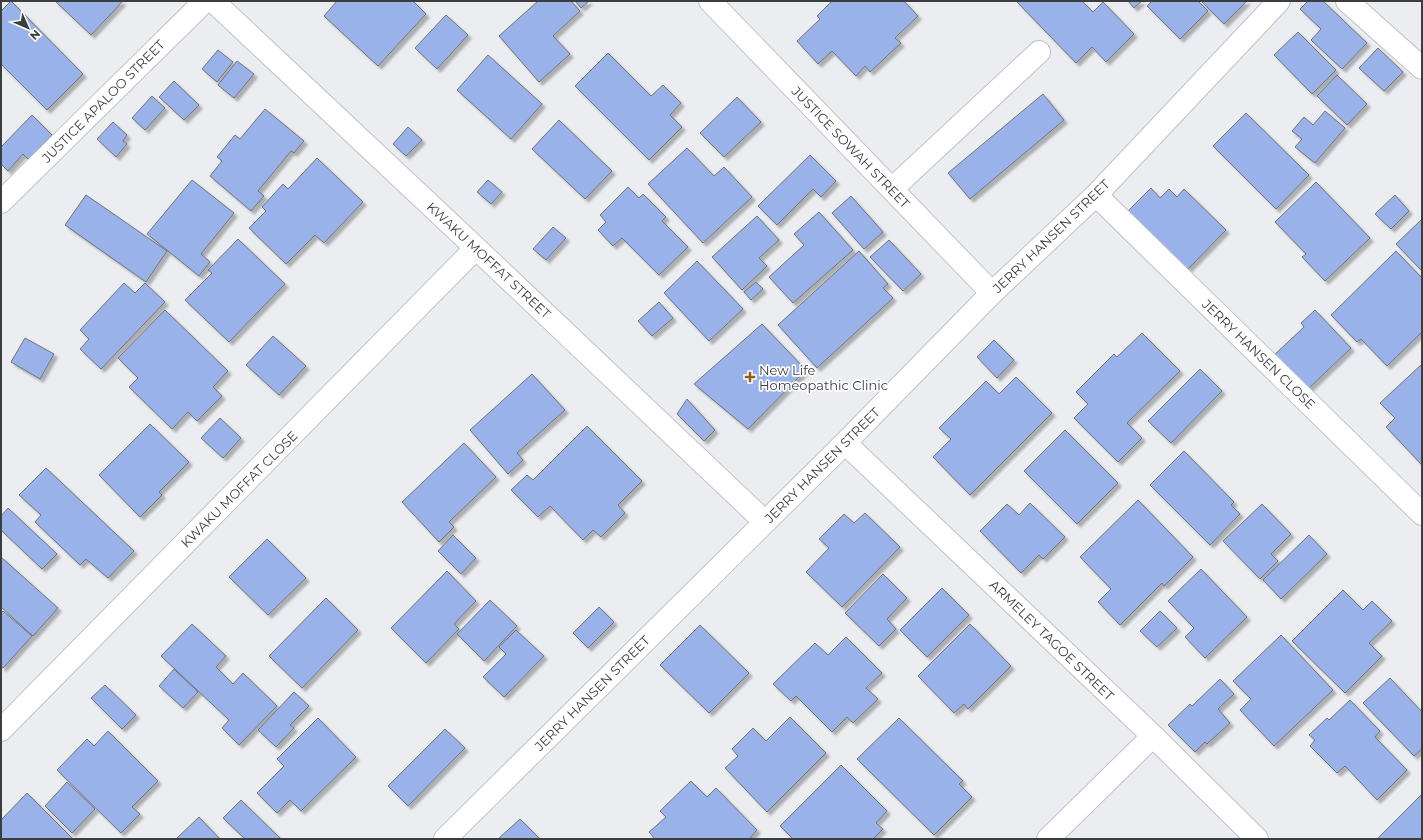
<svg xmlns="http://www.w3.org/2000/svg" width="1423" height="840" font-family="Montserrat,sans-serif">
  <style>
    .building { fill: #99b3ea; stroke: #717377; filter: url(#shadow) }
    .lines { fill: none; stroke-linecap: round; stroke-linejoin: round }
    .minor-casing { stroke: #c0c2c6; stroke-width: 24 }
    .minor { stroke: #fff; stroke-width: 22 }
    .poi-dot { fill: #955f17; stroke: #fff; stroke-width: 1.5 }
    .labels { text-anchor: middle; dominant-baseline: central; stroke-width: 3.5; stroke-linejoin: round; paint-order: stroke }
    .street-label { font-size: 13px; fill: #3c3d3f; stroke: #fff }
    .poi-label { font-size: 13px; fill: #3c3d3f; stroke: #fff; text-anchor: start }
  </style>
  <defs>
    <filter id="shadow"><feDropShadow dx="3.5" dy="3.5" stdDeviation="1" flood-color="#0004"/></filter>
  </defs>
  <rect width="100%" height="100%" fill="#ebedf1"/>
  <path class="building" d="M 11,1 L 83,74 L 47,110 L 1,64 L 1,11 Z
    M 55,1 L 123,1 L 91,35 Z
    M 337,1 L 413,1 L 426,14 L 378,66 L 324,16 Z
    M 538,1 L 571,1 L 580,11 L 553,36 L 570,54 L 539,82 L 499,36 Z
    M 575,1 L 589,1 L 581,8 Z
    M 832,1 L 904,1 L 918,16 L 895,38 L 901,43 L 870,72 L 865,66 L 856,76 L 832,51 L 818,64 L 797,41 L 820,19 L 817,16 Z
    M 1016,1 L 1082,1 L 1093,12 L 1103,2 L 1134,34 L 1106,62 L 1092,47 L 1076,63 Z
    M 1128,1 L 1142,1 L 1134,8 Z
    M 1152,1 L 1198,1 L 1208,11 L 1180,39 L 1147,6 Z
    M 1201,1 L 1247,1 L 1224,24 Z
    M 1308,1 L 1323,1 L 1367,43 L 1342,69 L 1311,40 L 1321,29 L 1300,9 Z
    M 446,15 L 468,35 L 437,69 L 415,48 Z
    M 1298,32 L 1336,70 L 1312,94 L 1274,55 Z
    M 1378,48 L 1403,72 L 1384,91 L 1359,68 Z
    M 218,50 L 233,62 L 217,82 L 202,69 Z
    M 608,53 L 651,96 L 663,85 L 681,103 L 670,115 L 682,127 L 649,160 L 575,86 Z
    M 488,55 L 542,104 L 511,139 L 457,90 Z
    M 237,61 L 254,74 L 234,98 L 218,85 Z
    M 1337,75 L 1367,104 L 1347,125 L 1317,96 Z
    M 174,81 L 199,105 L 184,120 L 159,97 Z
    M 1043,94 L 1064,120 L 970,199 L 948,173 Z
    M 152,96 L 165,108 L 145,130 L 132,118 Z
    M 737,97 L 761,122 L 724,157 L 700,133 Z
    M 265,109 L 304,141 L 294,153 L 291,151 L 258,191 L 264,196 L 251,211 L 210,176 L 222,161 L 217,157 L 235,135 L 240,139 Z
    M 1325,111 L 1345,128 L 1315,163 L 1295,147 L 1302,139 L 1292,131 L 1304,117 L 1313,125 Z
    M 1246,113 L 1309,175 L 1276,209 L 1213,146 Z
    M 32,115 L 52,135 L 28,159 L 23,154 L 8,171 L 1,164 L 1,147 Z
    M 559,120 L 612,171 L 585,199 L 532,149 Z
    M 113,122 L 127,135 L 123,141 L 127,144 L 116,157 L 97,139 Z
    M 408,127 L 422,140 L 406,156 L 393,144 Z
    M 687,148 L 714,176 L 724,167 L 752,197 L 703,243 L 648,184 Z
    M 810,155 L 836,181 L 821,197 L 813,189 L 777,225 L 758,206 Z
    M 317,158 L 363,202 L 324,243 L 315,235 L 286,264 L 249,228 L 266,211 L 262,207 L 283,184 L 288,189 Z
    M 192,180 L 234,213 L 201,254 L 210,262 L 199,276 L 147,234 Z
    M 488,180 L 502,192 L 491,204 L 477,192 Z
    M 1316,182 L 1370,238 L 1325,281 L 1302,257 L 1306,254 L 1275,222 Z
    M 628,187 L 639,198 L 643,194 L 666,217 L 662,221 L 688,247 L 659,275 L 622,238 L 613,246 L 598,230 L 606,222 L 600,215 Z
    M 1151,188 L 1160,198 L 1169,189 L 1177,197 L 1184,189 L 1226,230 L 1188,269 L 1128,211 Z
    M 86,195 L 167,251 L 146,282 L 65,225 Z
    M 1395,195 L 1409,211 L 1391,229 L 1375,214 Z
    M 851,196 L 883,232 L 864,249 L 832,213 Z
    M 819,212 L 853,250 L 793,303 L 769,277 L 804,245 L 794,234 Z
    M 757,216 L 779,240 L 759,258 L 767,266 L 742,290 L 712,257 Z
    M 1422,219 L 1422,271 L 1396,244 Z
    M 553,227 L 566,238 L 546,260 L 533,249 Z
    M 238,239 L 285,284 L 229,342 L 185,300 L 212,273 L 208,270 Z
    M 889,240 L 921,274 L 903,291 L 870,257 Z
    M 859,251 L 888,284 L 883,288 L 893,298 L 817,368 L 778,325 Z
    M 1396,251 L 1422,278 L 1422,332 L 1387,366 L 1361,339 L 1357,342 L 1331,315 Z
    M 697,261 L 743,309 L 709,341 L 664,293 Z
    M 756,282 L 763,289 L 751,300 L 744,292 Z
    M 124,283 L 135,293 L 145,283 L 165,302 L 101,369 L 80,349 L 89,339 L 80,330 Z
    M 659,302 L 673,318 L 652,336 L 638,321 Z
    M 165,310 L 228,371 L 213,387 L 222,396 L 197,421 L 188,412 L 172,429 L 129,387 L 138,378 L 118,358 Z
    M 1315,310 L 1351,348 L 1305,392 L 1272,357 L 1304,327 L 1301,323 Z
    M 762,324 L 806,370 L 748,429 L 694,384 Z
    M 1142,333 L 1180,371 L 1127,423 L 1142,438 L 1118,462 L 1074,418 L 1088,404 L 1076,392 L 1114,354 L 1117,357 Z
    M 273,336 L 306,366 L 279,395 L 246,365 Z
    M 25,338 L 54,354 L 40,379 L 11,362 Z
    M 994,340 L 1014,360 L 997,378 L 977,357 Z
    M 1422,364 L 1422,465 L 1386,427 L 1395,418 L 1380,403 Z
    M 1200,369 L 1222,391 L 1171,443 L 1148,421 Z
    M 532,374 L 565,410 L 517,453 L 523,460 L 508,474 L 470,430 Z
    M 1016,377 L 1052,413 L 970,495 L 933,457 L 951,439 L 939,428 L 986,381 L 999,394 Z
    M 687,399 L 715,430 L 704,441 L 677,414 Z
    M 220,418 L 241,438 L 223,458 L 201,438 Z
    M 150,424 L 189,462 L 159,492 L 162,495 L 140,517 L 99,475 Z
    M 587,426 L 642,481 L 618,505 L 625,513 L 601,537 L 593,530 L 583,540 L 550,506 L 538,517 L 511,490 L 527,475 L 533,480 Z
    M 1065,430 L 1118,483 L 1077,524 L 1024,471 Z
    M 464,443 L 496,477 L 449,522 L 454,527 L 439,542 L 402,502 Z
    M 1184,451 L 1234,502 L 1231,505 L 1240,514 L 1210,545 L 1150,485 Z
    M 46,468 L 134,551 L 108,578 L 86,559 L 80,565 L 35,522 L 41,515 L 19,495 Z
    M 1138,500 L 1193,557 L 1164,586 L 1162,583 L 1120,625 L 1098,602 L 1111,589 L 1080,557 Z
    M 1030,503 L 1065,537 L 1043,559 L 1039,555 L 1021,573 L 980,531 L 1007,504 L 1019,515 Z
    M 1262,504 L 1291,534 L 1271,554 L 1278,561 L 1260,579 L 1223,541 Z
    M 8,508 L 57,554 L 42,569 L 1,530 L 1,516 Z
    M 865,513 L 900,547 L 842,607 L 806,572 L 829,548 L 819,539 L 844,514 L 854,523 Z
    M 453,535 L 476,558 L 461,574 L 438,551 Z
    M 1309,535 L 1327,554 L 1281,599 L 1263,580 Z
    M 267,539 L 306,578 L 268,615 L 229,577 Z
    M 1,557 L 58,608 L 33,636 L 1,607 Z
    M 1201,569 L 1247,617 L 1205,658 L 1185,637 L 1194,628 L 1168,601 Z
    M 447,571 L 476,601 L 454,624 L 459,629 L 426,663 L 391,628 Z
    M 883,574 L 907,598 L 887,619 L 896,629 L 879,646 L 845,613 Z
    M 942,588 L 969,615 L 927,657 L 900,630 Z
    M 1343,590 L 1363,610 L 1372,601 L 1392,621 L 1369,643 L 1382,656 L 1345,693 L 1292,641 Z
    M 326,598 L 358,630 L 302,688 L 269,656 Z
    M 490,600 L 517,626 L 484,661 L 457,634 Z
    M 599,607 L 614,622 L 588,648 L 573,633 Z
    M 3,611 L 32,636 L 3,668 L 1,667 L 1,613 Z
    M 1160,611 L 1177,628 L 1157,647 L 1140,631 Z
    M 192,624 L 226,656 L 216,667 L 233,684 L 243,673 L 277,706 L 239,745 L 222,728 L 229,720 L 161,656 Z
    M 970,624 L 1011,666 L 968,709 L 964,704 L 954,713 L 918,676 Z
    M 700,625 L 749,673 L 709,713 L 660,665 Z
    M 516,630 L 544,656 L 504,697 L 483,677 L 506,654 L 499,647 Z
    M 1281,635 L 1333,690 L 1274,746 L 1240,710 L 1251,699 L 1233,681 Z
    M 846,637 L 882,673 L 866,688 L 878,699 L 853,723 L 847,717 L 832,732 L 796,696 L 791,701 L 773,684 L 815,643 L 828,655 Z
    M 174,669 L 198,692 L 183,708 L 159,686 Z
    M 1390,678 L 1422,712 L 1422,749 L 1414,756 L 1363,703 Z
    M 1220,679 L 1234,694 L 1218,709 L 1230,723 L 1207,744 L 1205,742 L 1195,752 L 1168,725 L 1190,704 L 1192,706 Z
    M 105,685 L 136,715 L 122,729 L 91,698 Z
    M 294,692 L 309,706 L 290,725 L 294,728 L 276,747 L 258,730 Z
    M 1350,700 L 1380,731 L 1375,737 L 1407,770 L 1377,800 L 1345,766 L 1337,773 L 1310,746 L 1315,740 L 1309,735 L 1327,718 L 1329,720 Z
    M 790,717 L 826,753 L 767,812 L 725,768 L 738,756 L 732,749 L 753,728 L 766,741 Z
    M 318,718 L 356,757 L 301,811 L 290,800 L 277,813 L 257,793 L 284,766 L 277,759 Z
    M 899,718 L 963,781 L 959,784 L 972,797 L 934,835 L 857,759 Z
    M 445,729 L 465,748 L 408,806 L 388,786 Z
    M 108,731 L 158,781 L 132,807 L 140,814 L 121,833 L 57,770 L 87,739 L 94,746 Z
    M 841,765 L 887,811 L 876,823 L 883,829 L 873,839 L 793,839 L 780,826 Z
    M 691,781 L 707,797 L 716,788 L 757,830 L 749,839 L 655,839 L 649,832 L 666,817 L 660,811 Z
    M 67,782 L 95,809 L 72,833 L 45,806 Z
    M 27,793 L 73,839 L 1,839 L 1,820 Z
    M 1422,794 L 1422,839 L 1377,839 Z
    M 241,800 L 281,839 L 245,839 L 223,818 Z
    M 199,817 L 220,839 L 176,839 Z
    M 520,819 L 540,839 L 498,839 Z"/>
  <g class="lines">
    <defs>
      <path id="minor" d="M 213,1 L 476,248 L 764,521
        M 710,1 L 992,293
        M 1347,1 L 1422,68
        M 892,189 L 1039,52
        M 1096,195 L 1422,514
        M 1,202 L 205,1
        M 845,443 L 1153,736 L 1257,839
        M 1,730 L 476,248
        M 445,839 L 845,443 L 992,293 L 1096,195 L 1279,1
        M 1048,839 L 1153,736"/>
    </defs>
    <use href="#minor" class="minor-casing"/>
    <use href="#minor" class="minor"/>
  </g>
  <path class="poi-dot" d="M748 371h4v4h4v4h-4v4h-4v-4h-4v-4h4z"/>
  <g class="labels">
    <g class="street-label">
      <text transform="translate(103 101) rotate(-45)">JUSTICE APALOO STREET</text>
      <text transform="translate(851 147) rotate(46)">JUSTICE SOWAH STREET</text>
      <text transform="translate(1051 236) rotate(-44)">JERRY HANSEN STREET</text>
      <text transform="translate(489 260) rotate(43)">KWAKU MOFFAT STREET</text>
      <text transform="translate(1259 354) rotate(44)">JERRY HANSEN CLOSE</text>
      <text transform="translate(822 465) rotate(-45)">JERRY HANSEN STREET</text>
      <text transform="translate(239 489) rotate(-45)">KWAKU MOFFAT CLOSE</text>
      <text transform="translate(1052 640) rotate(44)">ARMELEY TAGOE STREET</text>
      <text transform="translate(592 693) rotate(-45)">JERRY HANSEN STREET</text>
    </g>
    <g class="poi-label">
      <text x="759" y="370">New Life<tspan x="759" dy="15">Homeopathic Clinic</tspan></text>
    </g>
  </g>
  <rect width="1423" height="840" fill="none" stroke="#3c3d3f" stroke-width="4"/>
  <g transform="translate(28 28) rotate(135)" stroke="#ffffff" stroke-width="3" paint-order="stroke">
  <path d="M0-3L7 15L0 10L-7 15Z" fill="#3c3d3f"/>
  <text y="-6" font-size="11" font-weight="bold" text-anchor="middle" fill="#3c3d3f">N</text>
  </g>
</svg>
